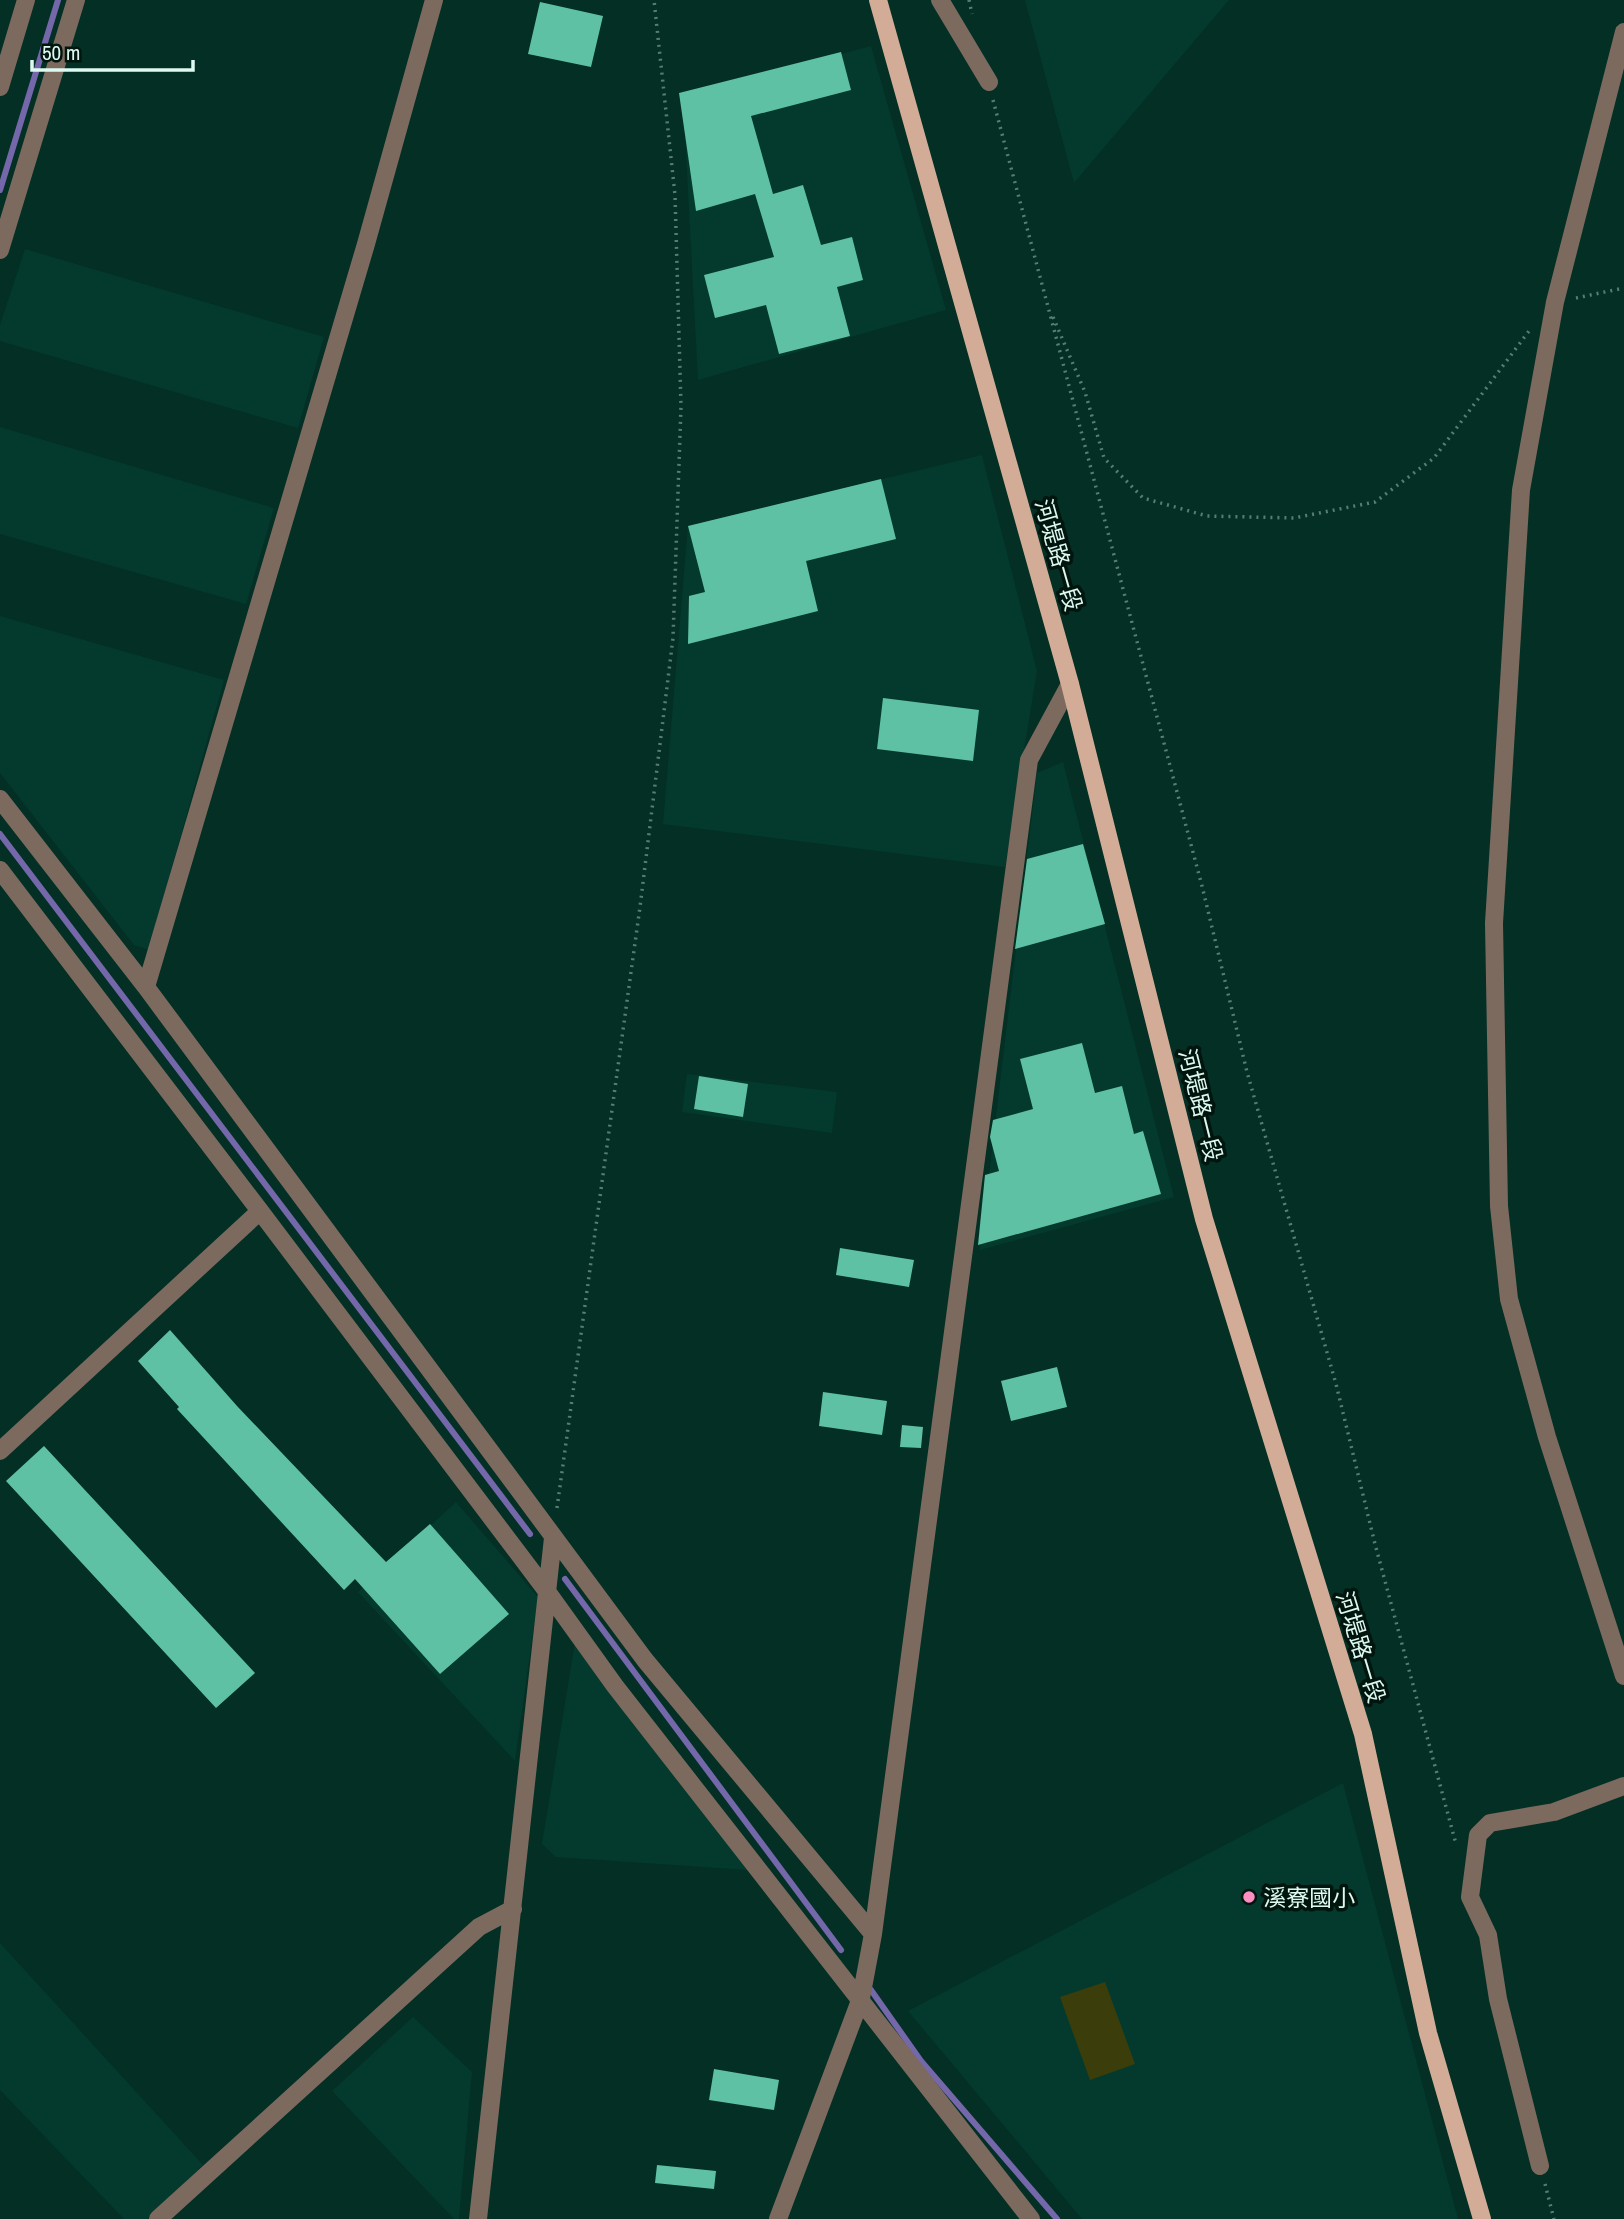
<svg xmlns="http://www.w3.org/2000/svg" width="1624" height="2219" font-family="'Archivo Narrow','Noto Sans TC',sans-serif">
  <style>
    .built { fill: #043a2d }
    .green { fill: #3b3d0b }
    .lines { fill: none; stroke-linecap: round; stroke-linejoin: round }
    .stream { stroke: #7467aa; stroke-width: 6 }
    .building { fill: #5fc1a4 }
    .path { stroke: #587d73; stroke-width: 3.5; stroke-dasharray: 2 5; stroke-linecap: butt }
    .minor { stroke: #7c6a5f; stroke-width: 18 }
    .major { stroke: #d2ac96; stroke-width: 18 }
    .poi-dot { fill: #fc8fc1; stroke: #01150f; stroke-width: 2.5 }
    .labels { text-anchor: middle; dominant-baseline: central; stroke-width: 7; stroke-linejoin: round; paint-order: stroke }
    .street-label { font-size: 23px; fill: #defaf0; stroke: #01150f }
    .poi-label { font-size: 23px; fill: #defaf0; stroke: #01150f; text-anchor: start }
  </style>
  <rect width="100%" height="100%" fill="#032f25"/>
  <path class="built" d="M 1025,0 L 1229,0 L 1074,183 Z
    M 871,46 L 946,310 L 698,380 L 683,96 Z
    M 25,249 L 324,337 L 298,428 L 0,341 L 0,325 Z
    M 0,427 L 274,508 L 246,604 L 0,534 Z
    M 982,455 L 1037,671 L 1005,867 L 663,824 L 688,526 Z
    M 0,616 L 224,680 L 149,950 L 134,945 L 0,773 Z
    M 1063,762 L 1174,1197 L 980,1250 L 1037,773 Z
    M 687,1074 L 837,1092 L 832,1133 L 682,1112 Z
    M 456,1502 L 538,1597 L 515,1761 L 358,1592 Z
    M 575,1642 L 748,1870 L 556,1857 L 542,1844 Z
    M 1343,1783 L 1458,2219 L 1082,2219 L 908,2011 Z
    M 0,1943 L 203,2165 L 147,2219 L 124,2219 L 0,2090 Z
    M 413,2017 L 472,2072 L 459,2219 L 454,2219 L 332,2091 Z"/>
  <path class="green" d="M 1105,1982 L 1135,2064 L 1090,2080 L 1060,1997 Z"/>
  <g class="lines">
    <path class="stream" d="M 0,190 L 58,0
      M 0,834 L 530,1534
      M 565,1579 L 841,1950
      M 871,1990 L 921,2061 L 1057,2219"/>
  </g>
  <path class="building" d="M 540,2 L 603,16 L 591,67 L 528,54 Z
    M 841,52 L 851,90 L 751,116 L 773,194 L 803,185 L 821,245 L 852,237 L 863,280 L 837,287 L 850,336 L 779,354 L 766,305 L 715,318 L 704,275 L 774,257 L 755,194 L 696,211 L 679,93 Z
    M 881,479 L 896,539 L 806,561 L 818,611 L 688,644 L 689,596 L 705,592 L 688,526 Z
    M 883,698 L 979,710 L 973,761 L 877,749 Z
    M 1083,844 L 1105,924 L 1015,949 L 1027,859 Z
    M 1082,1043 L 1095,1093 L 1122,1086 L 1134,1134 L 1143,1131 L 1161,1194 L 978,1245 L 985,1175 L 999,1171 L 990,1137 L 993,1120 L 1033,1109 L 1020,1059 Z
    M 699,1076 L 748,1084 L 743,1117 L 694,1109 Z
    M 840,1248 L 914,1260 L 909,1287 L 836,1275 Z
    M 170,1330 L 237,1406 L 386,1562 L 430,1524 L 509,1614 L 440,1674 L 355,1579 L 344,1590 L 177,1409 L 179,1407 L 138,1361 Z
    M 1057,1367 L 1067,1407 L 1011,1421 L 1001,1381 Z
    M 823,1392 L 887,1401 L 882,1435 L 819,1426 Z
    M 902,1425 L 923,1427 L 921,1448 L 900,1447 Z
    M 44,1446 L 255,1673 L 216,1708 L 6,1481 Z
    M 714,2069 L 779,2080 L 774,2110 L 709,2100 Z
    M 657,2165 L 716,2171 L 714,2189 L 655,2183 Z"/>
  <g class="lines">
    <path class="path" d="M 969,0 L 972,14
      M 993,100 L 1202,886 L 1247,1072 L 1336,1384 L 1375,1544 L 1456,1844
      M 1576,298 L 1624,288
      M 1053,317 L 1085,392 L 1104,458 L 1143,498 L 1207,516 L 1294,518 L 1375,502 L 1434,458 L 1529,331
      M 557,1508 L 640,907 L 673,638 L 681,406 L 675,195 L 654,0
      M 1545,2184 L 1554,2219"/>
    <path class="minor" d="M 940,0 L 989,82
      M 1624,32 L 1555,302 L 1521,490 L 1494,923 L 1499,1206 L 1509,1299 L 1547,1437 L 1624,1676
      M 0,87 L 26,0
      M 0,250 L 76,0
      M 0,799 L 146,987 L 645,1660 L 873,1934
      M 0,870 L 260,1211 L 546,1590 L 615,1686 L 1031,2219
      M 146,987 L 366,244 L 434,0
      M 0,1451 L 260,1211
      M 1540,2166 L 1498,1999 L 1488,1935 L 1470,1897 L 1478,1835 L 1490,1823 L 1554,1812 L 1624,1786
      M 158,2219 L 479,1927 L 513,1909
      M 478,2219 L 553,1538
      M 778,2219 L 861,1998 L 873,1934 L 1029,760 L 1070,684"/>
    <path class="major" d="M 878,0 L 1070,684 L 1204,1219 L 1363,1734 L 1428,2033 L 1482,2219"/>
  </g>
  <circle class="poi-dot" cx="1249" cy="1897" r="7"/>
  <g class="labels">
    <g class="street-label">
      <text transform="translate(1059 555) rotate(74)">河堤路一段</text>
      <text transform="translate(1201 1105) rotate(76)">河堤路一段</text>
      <text transform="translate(1361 1647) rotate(73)">河堤路一段</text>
    </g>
    <g class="poi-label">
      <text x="1263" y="1897">溪寮國小</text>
    </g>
  </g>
  <path d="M32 60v10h161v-10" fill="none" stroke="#defaf0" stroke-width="3.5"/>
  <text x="42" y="60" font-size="21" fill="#defaf0" stroke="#01150f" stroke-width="5" paint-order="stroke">50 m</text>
</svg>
